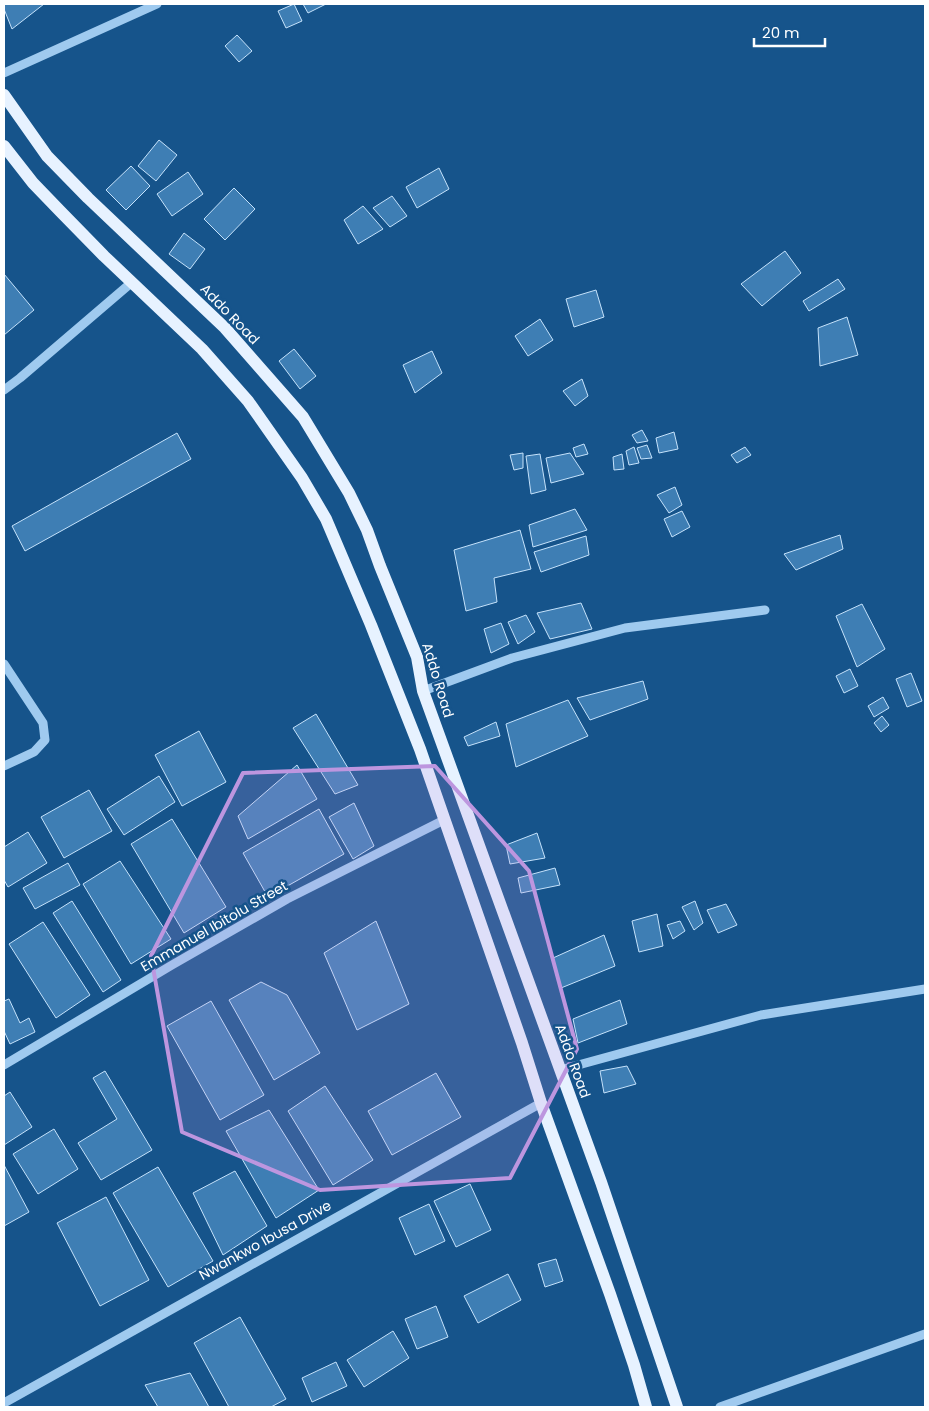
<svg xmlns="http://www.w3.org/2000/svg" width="929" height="1411" font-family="Poppins,sans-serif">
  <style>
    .building { fill: #3e7eb4; stroke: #c5e2fb }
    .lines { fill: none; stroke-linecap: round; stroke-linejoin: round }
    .minor { stroke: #9fcaef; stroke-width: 9 }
    .major { stroke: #e7f2ff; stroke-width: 12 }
    .marked { fill: #bd96df; fill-opacity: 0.2; stroke: #bd96df; stroke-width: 4; stroke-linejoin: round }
    .labels { text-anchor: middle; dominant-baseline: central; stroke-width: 5; stroke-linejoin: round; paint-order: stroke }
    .street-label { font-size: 14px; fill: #fff; stroke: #16548b }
  </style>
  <rect width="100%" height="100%" fill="#16548b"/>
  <path class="building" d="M 4,4 L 44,4 L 12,29 L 4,9 Z
    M 294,4 L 302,21 L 286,28 L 278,11 Z
    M 303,4 L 326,4 L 308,13 Z
    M 237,35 L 252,51 L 239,62 L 225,46 Z
    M 159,140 L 177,155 L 156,181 L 138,166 Z
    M 131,166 L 150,186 L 126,210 L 106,190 Z
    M 439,168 L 449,189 L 417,208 L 406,187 Z
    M 188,172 L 203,194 L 172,216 L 157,194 Z
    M 234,188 L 255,209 L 225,240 L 204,219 Z
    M 392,196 L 407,216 L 390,227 L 373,208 Z
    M 363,206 L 383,229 L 358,244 L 344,220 Z
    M 184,233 L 205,249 L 190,269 L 169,254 Z
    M 785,251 L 801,273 L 762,306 L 741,284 Z
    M 4,274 L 34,310 L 4,335 Z
    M 838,279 L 845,289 L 809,311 L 803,301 Z
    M 596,290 L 604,317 L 574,327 L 566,299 Z
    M 847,317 L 858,355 L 820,366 L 818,328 Z
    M 540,319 L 553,340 L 528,356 L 515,336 Z
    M 294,349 L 316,376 L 300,389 L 279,361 Z
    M 432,351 L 442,373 L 415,393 L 403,365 Z
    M 582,379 L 588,396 L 575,406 L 563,391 Z
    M 642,430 L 648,441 L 637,443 L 632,435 Z
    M 674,432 L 678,449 L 659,453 L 656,438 Z
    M 177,433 L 191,459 L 25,551 L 12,526 Z
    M 584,444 L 588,454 L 576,457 L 573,448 Z
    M 647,445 L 652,458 L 641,459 L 637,448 Z
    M 634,447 L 639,463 L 629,465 L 626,451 Z
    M 745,447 L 751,455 L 737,463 L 731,455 Z
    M 523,453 L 523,468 L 514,470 L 510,455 Z
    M 570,453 L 584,474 L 551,483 L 546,458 Z
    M 540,454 L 546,490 L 531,494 L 526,456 Z
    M 622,454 L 624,469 L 614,470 L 613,457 Z
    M 675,487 L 682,505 L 669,513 L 657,495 Z
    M 575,509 L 587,530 L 533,547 L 529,525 Z
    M 682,511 L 690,527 L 672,537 L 664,519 Z
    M 520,530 L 531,569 L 494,578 L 497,602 L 466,611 L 454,550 Z
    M 840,535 L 843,549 L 796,570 L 784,554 Z
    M 586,536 L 589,555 L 541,572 L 534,552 Z
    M 581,603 L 592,629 L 550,639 L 537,613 Z
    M 862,604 L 885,649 L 857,667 L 836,616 Z
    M 526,615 L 535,632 L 518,644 L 508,622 Z
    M 501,623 L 509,644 L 491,653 L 484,629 Z
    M 850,669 L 858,686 L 844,693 L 836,676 Z
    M 911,673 L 922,701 L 907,707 L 896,679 Z
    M 643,681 L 648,699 L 590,720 L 577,698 Z
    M 883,697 L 889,708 L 874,717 L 868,706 Z
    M 568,700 L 588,736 L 516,767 L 506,724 Z
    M 316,714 L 358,785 L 335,794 L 293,728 Z
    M 882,716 L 889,725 L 881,732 L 874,723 Z
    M 496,722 L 500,736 L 468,746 L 464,737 Z
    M 199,731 L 226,782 L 182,806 L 155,755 Z
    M 297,765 L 317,799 L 248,839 L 238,816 Z
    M 159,776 L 175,802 L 124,835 L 107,809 Z
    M 89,790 L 112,831 L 64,858 L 41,817 Z
    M 354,803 L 374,846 L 353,859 L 329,817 Z
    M 319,809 L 344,854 L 268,897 L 243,853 Z
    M 172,819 L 226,907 L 184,933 L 131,844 Z
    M 28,832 L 47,863 L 8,887 L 4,880 L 4,847 Z
    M 537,833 L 545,858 L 510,864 L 506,845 Z
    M 120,861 L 171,939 L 131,964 L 83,884 Z
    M 68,863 L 80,885 L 35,909 L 23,888 Z
    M 555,868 L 560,885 L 521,893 L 518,878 Z
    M 72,901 L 121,980 L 103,992 L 53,913 Z
    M 695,901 L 703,923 L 694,930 L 682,907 Z
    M 726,904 L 737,925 L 718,933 L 707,910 Z
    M 657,914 L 663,946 L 639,952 L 632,921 Z
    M 376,921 L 409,1004 L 357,1030 L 324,953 Z
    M 680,921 L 685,931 L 673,939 L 667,925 Z
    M 43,922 L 90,995 L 56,1018 L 9,944 Z
    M 604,935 L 615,966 L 561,988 L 553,958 Z
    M 261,982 L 287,995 L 320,1053 L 274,1080 L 229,1000 Z
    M 9,999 L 20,1023 L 29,1018 L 35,1032 L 10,1044 L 4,1031 L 4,1001 Z
    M 620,1000 L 627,1024 L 578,1043 L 573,1019 Z
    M 211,1001 L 264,1095 L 220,1120 L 167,1026 Z
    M 627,1066 L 636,1084 L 604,1093 L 600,1071 Z
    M 105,1071 L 152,1150 L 101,1180 L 78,1143 L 117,1119 L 93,1078 Z
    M 436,1073 L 461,1117 L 392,1155 L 368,1111 Z
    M 325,1086 L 373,1160 L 333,1185 L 288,1111 Z
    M 10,1092 L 32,1127 L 4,1145 L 4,1096 Z
    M 269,1110 L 319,1190 L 276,1218 L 226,1131 Z
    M 54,1129 L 78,1169 L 38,1194 L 13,1154 Z
    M 4,1165 L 29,1212 L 4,1226 Z
    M 158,1167 L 213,1261 L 168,1287 L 113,1193 Z
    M 235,1171 L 267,1226 L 223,1255 L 193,1193 Z
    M 470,1184 L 491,1230 L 456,1247 L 434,1201 Z
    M 106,1197 L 149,1280 L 100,1306 L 57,1223 Z
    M 429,1204 L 445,1241 L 415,1255 L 399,1218 Z
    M 556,1259 L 563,1281 L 545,1287 L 538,1264 Z
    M 508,1274 L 521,1300 L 478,1323 L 464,1296 Z
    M 436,1306 L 448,1337 L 417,1349 L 405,1319 Z
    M 240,1317 L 286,1399 L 271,1407 L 229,1407 L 194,1343 Z
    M 393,1331 L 409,1358 L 364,1387 L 347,1360 Z
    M 336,1362 L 347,1386 L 312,1402 L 302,1378 Z
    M 190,1373 L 209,1407 L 158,1407 L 145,1385 Z"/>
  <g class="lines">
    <path class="minor" d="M 4,73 L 157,4
      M 4,390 L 20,378 L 131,283
      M 4,664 L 43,723 L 45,740 L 34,752 L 4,766
      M 423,691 L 512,658 L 625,628 L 765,610
      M 4,1065 L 172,965 L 287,899 L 444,820
      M 560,1070 L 761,1015 L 925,989
      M 4,1403 L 541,1103
      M 720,1407 L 925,1334"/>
    <path class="major" d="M 4,95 L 47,156 L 88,198 L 225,328 L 303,417 L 349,493 L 367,530 L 380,566 L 417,657 L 423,691 L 601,1182 L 677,1407
      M 4,146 L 33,183 L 60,211 L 104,256 L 202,349 L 248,401 L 302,478 L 326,519 L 371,625 L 420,749 L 522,1043 L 541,1103 L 610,1294 L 634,1365 L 646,1407"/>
  </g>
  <path class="marked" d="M 435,766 L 529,871 L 577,1049 L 510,1178 L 320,1190 L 182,1132 L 151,956 L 243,773 Z"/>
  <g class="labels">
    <g class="street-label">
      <text transform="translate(230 314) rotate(46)">Addo Road</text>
      <text transform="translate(438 680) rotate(73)">Addo Road</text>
      <text transform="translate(214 926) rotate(-30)">Emmanuel Ibitolu Street</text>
      <text transform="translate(573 1061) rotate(70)">Addo Road</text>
      <text transform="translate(265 1240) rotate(-29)">Nwankwo Ibusa Drive</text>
    </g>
  </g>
  <rect width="929" height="1411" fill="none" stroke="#ffffff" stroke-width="10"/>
  <path d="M754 38v8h71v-8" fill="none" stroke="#ffffff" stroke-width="2.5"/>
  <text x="762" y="38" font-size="15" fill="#ffffff" stroke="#16548b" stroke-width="4" paint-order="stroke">20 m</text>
</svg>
